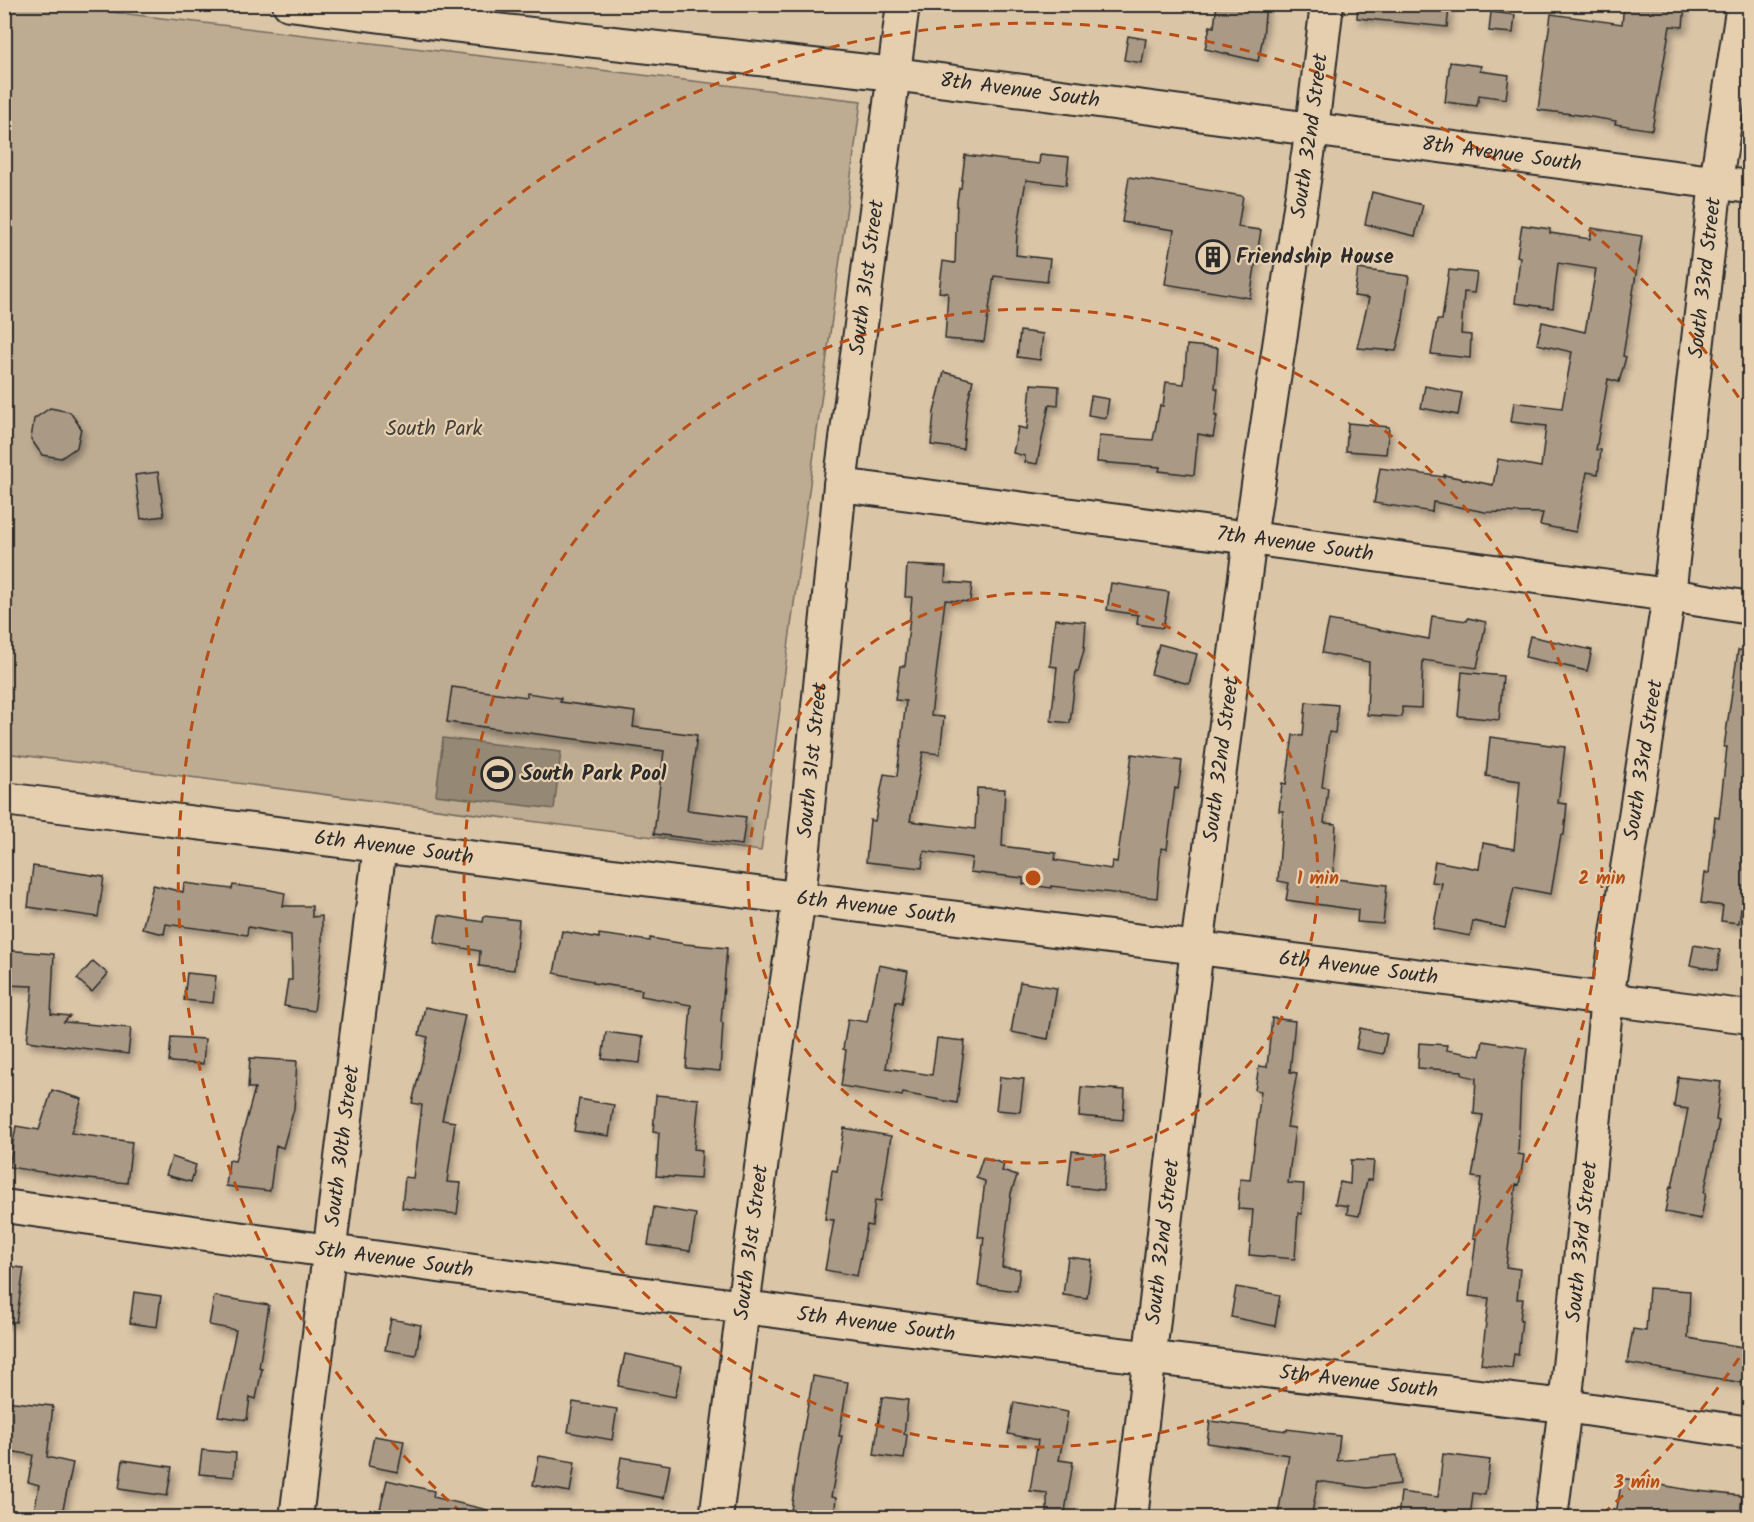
<svg xmlns="http://www.w3.org/2000/svg" width="1754" height="1522" font-family="Kalam,sans-serif">
  <style>
    .green { fill: #bdab92; stroke: #746b5e; stroke-width: 1.5 }
    .water { fill: #958875; stroke: #6b6357; stroke-width: 1.5 }
    .building { fill: #aa9984; stroke: #2b2b2b; stroke-width: 1.5; filter: url(#shadow) }
    .lines { fill: none; stroke-linecap: round; stroke-linejoin: round }
    .minor-casing { stroke: #2b2b2b; stroke-width: 36 }
    .minor { stroke: #e6cfaf; stroke-width: 32 }
    .ring { fill: none; stroke: #b94e14; stroke-width: 3; stroke-dasharray: 10 8 }
    .labels { text-anchor: middle; dominant-baseline: central; stroke-width: 4.5; stroke-linejoin: round; paint-order: stroke }
    .street-label { font-size: 21px; fill: #2b2b2b; stroke: #e6cfaf }
    .poi-label { font-size: 21px; font-weight: bold; fill: #2b2b2b; stroke: #e6cfaf; text-anchor: start }
    .park-label { font-size: 21px; fill: #413e3a; stroke: #e6cfaf }
    .centre { fill: #b94e14; stroke: #e6cfaf; stroke-width: 3 }
    .ring-label { font-size: 18px; text-anchor: middle; font-weight: bold; fill: #b94e14; stroke: #e6cfaf; stroke-width: 4.5; stroke-linejoin: round; paint-order: stroke }
  </style>
  <defs>
    <filter id="shadow"><feDropShadow dx="3.5" dy="6" stdDeviation="3" flood-color="#0004"/></filter>
  </defs>
  <rect width="100%" height="100%" fill="#dbc5a7"/>
  <filter id="ink" filterUnits="userSpaceOnUse"><feTurbulence type="fractalNoise" baseFrequency=".0167" numOctaves="2"/><feDisplacementMap in="SourceGraphic" scale="12" xChannelSelector="R" yChannelSelector="G"/><feConvolveMatrix kernelMatrix="1 2 1 2 8 2 1 2 1" color-interpolation-filters="sRGB"/></filter>
  <g filter="url(#ink)">
    <path class="green" d="M 5,5 L 52,5 L 861,101 L 761,851 L 5,753 Z"/>
    <path class="water" d="M 443,738 L 561,752 L 554,809 L 436,795 Z"/>
    <path class="building" d="M 1217,4 L 1266,4 L 1263,37 L 1258,61 L 1205,49 L 1210,26 L 1214,27 Z
      M 1358,4 L 1426,4 L 1449,7 L 1447,27 L 1357,18 Z
      M 1624,4 L 1685,4 L 1683,27 L 1670,26 L 1652,130 L 1615,124 L 1616,121 L 1572,114 L 1538,110 L 1551,14 L 1622,24 Z
      M 1491,12 L 1515,15 L 1513,33 L 1489,31 Z
      M 1128,36 L 1146,39 L 1142,63 L 1124,60 Z
      M 1450,62 L 1481,66 L 1480,71 L 1509,75 L 1506,99 L 1479,95 L 1477,106 L 1445,102 Z
      M 1040,154 L 1069,157 L 1066,185 L 1026,180 L 1017,233 L 1016,255 L 1050,259 L 1047,282 L 994,276 L 984,342 L 945,339 L 948,293 L 939,292 L 943,261 L 955,263 L 957,201 L 959,188 L 961,188 L 965,155 L 1039,164 Z
      M 1129,177 L 1243,196 L 1238,227 L 1261,230 L 1250,298 L 1165,284 L 1174,230 L 1122,222 Z
      M 1372,192 L 1423,205 L 1415,236 L 1365,224 Z
      M 1522,225 L 1550,229 L 1550,233 L 1590,239 L 1592,228 L 1642,236 L 1623,356 L 1626,357 L 1619,382 L 1608,379 L 1596,450 L 1601,450 L 1598,474 L 1587,472 L 1576,532 L 1540,525 L 1543,513 L 1485,512 L 1433,502 L 1432,512 L 1374,503 L 1380,468 L 1444,477 L 1444,475 L 1493,485 L 1498,459 L 1541,467 L 1546,426 L 1511,422 L 1514,402 L 1562,408 L 1572,352 L 1537,344 L 1542,322 L 1585,332 L 1596,269 L 1558,263 L 1553,308 L 1515,303 L 1520,257 L 1517,256 Z
      M 1358,269 L 1409,276 L 1402,326 L 1396,351 L 1357,348 L 1369,298 L 1354,296 Z
      M 1449,270 L 1477,273 L 1474,293 L 1464,292 L 1461,334 L 1471,335 L 1470,358 L 1431,354 L 1437,320 L 1442,320 Z
      M 1020,331 L 1043,334 L 1040,360 L 1017,357 Z
      M 1187,345 L 1218,348 L 1215,388 L 1218,389 L 1215,416 L 1217,416 L 1213,437 L 1198,434 L 1194,475 L 1159,471 L 1160,467 L 1097,462 L 1099,436 L 1153,440 L 1160,405 L 1163,406 L 1166,382 L 1184,384 Z
      M 944,372 L 973,380 L 967,405 L 963,449 L 931,445 L 934,412 Z
      M 1031,384 L 1059,386 L 1058,406 L 1049,405 L 1037,464 L 1025,462 L 1025,456 L 1013,453 L 1018,427 L 1027,429 Z
      M 1425,386 L 1462,393 L 1458,415 L 1421,408 Z
      M 1091,396 L 1109,399 L 1106,418 L 1088,415 Z
      M 50,408 L 70,412 L 81,428 L 77,447 L 61,458 L 42,455 L 31,439 L 34,419 Z
      M 1348,423 L 1389,427 L 1386,454 L 1346,451 Z
      M 158,472 L 164,516 L 141,519 L 135,475 Z
      M 907,565 L 946,567 L 945,582 L 972,584 L 970,602 L 945,600 L 931,716 L 944,717 L 940,754 L 923,752 L 910,821 L 975,829 L 977,788 L 1005,789 L 1002,846 L 1056,853 L 1055,860 L 1111,869 L 1112,861 L 1117,862 L 1132,754 L 1182,761 L 1178,789 L 1175,788 L 1167,849 L 1161,848 L 1157,898 L 1051,886 L 1051,888 L 1023,884 L 1023,878 L 970,872 L 972,858 L 924,851 L 922,868 L 866,862 L 870,820 L 875,821 L 884,774 L 897,776 L 906,701 L 895,700 L 900,666 L 905,666 L 912,597 L 905,597 Z
      M 1111,583 L 1169,592 L 1163,628 L 1137,624 L 1138,615 L 1107,610 Z
      M 1432,616 L 1467,621 L 1468,618 L 1486,622 L 1477,668 L 1423,660 L 1421,708 L 1402,707 L 1402,717 L 1367,715 L 1369,662 L 1322,653 L 1329,620 L 1429,639 Z
      M 1055,619 L 1086,622 L 1084,650 L 1078,672 L 1076,671 L 1070,723 L 1051,721 L 1057,667 L 1050,666 Z
      M 1530,636 L 1592,650 L 1587,671 L 1525,657 Z
      M 1159,644 L 1197,654 L 1189,684 L 1151,674 Z
      M 1738,650 L 1749,651 L 1749,909 L 1741,908 L 1739,923 L 1721,921 L 1723,906 L 1701,903 L 1705,873 L 1709,873 L 1715,817 L 1719,818 L 1727,747 L 1724,747 Z
      M 1462,672 L 1503,676 L 1499,720 L 1458,716 Z
      M 452,687 L 527,697 L 527,693 L 561,698 L 560,702 L 635,712 L 633,727 L 697,735 L 687,810 L 746,817 L 742,845 L 654,834 L 664,751 L 447,722 Z
      M 1306,702 L 1338,705 L 1335,733 L 1329,732 L 1322,787 L 1328,788 L 1324,823 L 1336,824 L 1333,876 L 1336,876 L 1336,879 L 1387,885 L 1383,924 L 1357,922 L 1358,910 L 1286,900 L 1289,883 L 1278,881 L 1283,811 L 1279,811 L 1282,783 L 1286,784 L 1293,735 L 1303,736 Z
      M 1490,737 L 1565,747 L 1558,803 L 1567,804 L 1564,835 L 1561,835 L 1551,894 L 1514,887 L 1505,928 L 1473,921 L 1470,936 L 1433,929 L 1442,883 L 1431,882 L 1435,861 L 1479,869 L 1483,843 L 1514,849 L 1520,781 L 1486,776 Z
      M 33,866 L 104,877 L 98,917 L 28,907 Z
      M 184,883 L 232,889 L 233,885 L 266,889 L 285,893 L 283,906 L 312,906 L 312,917 L 322,916 L 322,952 L 314,1011 L 284,1006 L 288,980 L 292,980 L 291,935 L 248,927 L 247,935 L 166,924 L 164,934 L 142,929 L 153,885 L 183,892 Z
      M 439,915 L 483,922 L 484,916 L 519,920 L 514,970 L 479,966 L 480,951 L 434,943 Z
      M 562,931 L 599,938 L 599,934 L 650,941 L 650,938 L 685,944 L 727,948 L 721,1022 L 723,1023 L 720,1071 L 686,1068 L 691,1005 L 641,996 L 642,990 L 593,983 L 593,981 L 554,973 Z
      M 1694,945 L 1720,950 L 1717,970 L 1690,965 Z
      M 4,950 L 54,954 L 51,1014 L 70,1016 L 64,1022 L 131,1028 L 128,1054 L 27,1041 L 33,986 L 4,985 Z
      M 93,961 L 108,974 L 92,992 L 77,979 Z
      M 879,965 L 908,971 L 902,1003 L 896,1001 L 886,1068 L 932,1075 L 937,1038 L 965,1041 L 957,1103 L 903,1093 L 902,1096 L 841,1086 L 846,1050 L 843,1049 L 848,1019 L 867,1022 Z
      M 187,973 L 216,976 L 213,1003 L 184,1000 Z
      M 1020,982 L 1057,988 L 1048,1039 L 1011,1032 Z
      M 425,1007 L 465,1015 L 442,1120 L 455,1122 L 447,1182 L 461,1183 L 457,1214 L 402,1208 L 405,1177 L 413,1178 L 422,1105 L 412,1103 L 428,1037 L 419,1035 Z
      M 1272,1018 L 1295,1021 L 1290,1072 L 1297,1073 L 1287,1127 L 1295,1128 L 1288,1183 L 1304,1184 L 1302,1214 L 1298,1213 L 1295,1259 L 1249,1255 L 1253,1210 L 1238,1209 L 1240,1179 L 1250,1180 L 1261,1091 L 1255,1090 L 1259,1066 L 1267,1067 Z
      M 1360,1028 L 1387,1034 L 1383,1054 L 1356,1049 Z
      M 606,1032 L 643,1037 L 640,1063 L 602,1059 Z
      M 171,1037 L 205,1039 L 203,1064 L 169,1062 Z
      M 1483,1041 L 1527,1048 L 1521,1083 L 1518,1154 L 1524,1155 L 1519,1185 L 1516,1184 L 1506,1267 L 1520,1269 L 1517,1299 L 1523,1299 L 1520,1320 L 1522,1320 L 1518,1355 L 1514,1354 L 1512,1368 L 1481,1364 L 1489,1298 L 1469,1296 L 1476,1238 L 1473,1238 L 1481,1178 L 1472,1177 L 1483,1115 L 1474,1114 L 1476,1078 L 1462,1075 L 1462,1071 L 1418,1068 L 1419,1043 L 1447,1045 L 1446,1050 L 1480,1056 Z
      M 250,1058 L 297,1061 L 294,1109 L 283,1148 L 276,1145 L 270,1191 L 226,1186 L 229,1160 L 235,1161 L 255,1088 L 248,1088 Z
      M 1000,1077 L 1024,1079 L 1020,1112 L 996,1110 Z
      M 1678,1077 L 1721,1082 L 1716,1120 L 1719,1121 L 1704,1193 L 1706,1193 L 1701,1219 L 1665,1212 L 1670,1186 L 1672,1187 L 1688,1109 L 1674,1107 Z
      M 1081,1087 L 1125,1090 L 1123,1120 L 1079,1116 Z
      M 52,1090 L 82,1099 L 71,1133 L 132,1142 L 127,1183 L 78,1178 L 9,1167 L 16,1126 L 39,1130 Z
      M 656,1095 L 699,1099 L 694,1149 L 702,1150 L 700,1179 L 656,1176 L 659,1133 L 653,1132 Z
      M 579,1099 L 614,1105 L 609,1136 L 574,1131 Z
      M 844,1128 L 891,1136 L 881,1201 L 875,1200 L 872,1226 L 867,1225 L 857,1276 L 825,1270 L 834,1220 L 825,1219 L 832,1170 L 837,1171 Z
      M 1072,1151 L 1106,1155 L 1103,1190 L 1068,1186 Z
      M 172,1157 L 196,1165 L 191,1182 L 166,1175 Z
      M 983,1157 L 1004,1164 L 1002,1171 L 1017,1176 L 1011,1193 L 1002,1267 L 1020,1269 L 1017,1291 L 978,1286 L 984,1237 L 978,1237 L 985,1181 L 976,1178 Z
      M 1351,1160 L 1374,1161 L 1372,1180 L 1367,1180 L 1359,1216 L 1347,1214 L 1348,1206 L 1335,1204 L 1340,1182 L 1350,1184 Z
      M 654,1207 L 696,1214 L 690,1251 L 648,1245 Z
      M 1068,1257 L 1092,1260 L 1087,1298 L 1063,1295 Z
      M 4,1266 L 24,1268 L 16,1322 L 4,1321 Z
      M 1236,1287 L 1280,1295 L 1275,1326 L 1231,1317 Z
      M 1649,1288 L 1690,1291 L 1688,1338 L 1749,1348 L 1749,1384 L 1627,1363 L 1633,1329 L 1646,1331 Z
      M 134,1292 L 161,1296 L 157,1327 L 130,1323 Z
      M 214,1296 L 269,1305 L 259,1368 L 262,1369 L 256,1399 L 250,1397 L 247,1420 L 218,1416 L 236,1330 L 209,1325 Z
      M 391,1319 L 421,1325 L 416,1355 L 385,1350 Z
      M 625,1354 L 682,1366 L 675,1397 L 618,1386 Z
      M 813,1376 L 848,1382 L 839,1436 L 842,1436 L 831,1497 L 836,1498 L 834,1518 L 790,1518 L 797,1467 Z
      M 882,1397 L 908,1400 L 904,1434 L 907,1435 L 904,1459 L 874,1455 Z
      M 4,1401 L 53,1406 L 47,1457 L 73,1463 L 61,1518 L 33,1518 L 39,1485 L 28,1482 L 33,1455 L 4,1450 Z
      M 573,1402 L 617,1409 L 612,1440 L 568,1432 Z
      M 1014,1402 L 1068,1412 L 1059,1460 L 1073,1462 L 1064,1518 L 1047,1518 L 1047,1493 L 1030,1491 L 1038,1440 L 1008,1434 Z
      M 1210,1421 L 1287,1431 L 1287,1429 L 1340,1436 L 1337,1461 L 1397,1455 L 1400,1484 L 1367,1488 L 1318,1481 L 1311,1518 L 1298,1518 L 1278,1514 L 1289,1455 L 1207,1443 Z
      M 374,1436 L 404,1441 L 398,1472 L 368,1466 Z
      M 202,1450 L 236,1453 L 234,1477 L 199,1474 Z
      M 1443,1454 L 1490,1460 L 1485,1495 L 1473,1493 L 1470,1518 L 1398,1518 L 1401,1492 L 1438,1497 Z
      M 539,1456 L 575,1462 L 570,1492 L 533,1485 Z
      M 621,1457 L 670,1465 L 664,1498 L 616,1489 Z
      M 123,1460 L 172,1467 L 167,1496 L 119,1489 Z
      M 1622,1478 L 1689,1490 L 1742,1496 L 1740,1518 L 1634,1518 L 1616,1514 Z
      M 387,1480 L 434,1491 L 433,1497 L 488,1510 L 488,1518 L 419,1518 L 380,1509 Z"/>
    <g class="lines">
      <defs>
        <g id="minor">
          <path id="s1" d="M 289,4 L 451,25 L 894,74 L 1750,187"/>
          <path id="s2" d="M 840,485 L 1250,538 L 1669,595 L 1750,608"/>
          <path id="s3" d="M 4,799 L 1750,1017"/>
          <path id="s4" d="M 4,1206 L 540,1280 L 948,1334 L 1565,1406 L 1750,1433"/>
          <path id="s5" d="M 296,1518 L 380,846"/>
          <path id="s6" d="M 716,1518 L 771,1090 L 799,898 L 840,485 L 903,4"/>
          <path id="s7" d="M 1131,1518 L 1197,948 L 1250,538 L 1312,128 L 1327,4"/>
          <path id="s8" d="M 1551,1518 L 1565,1406 L 1607,999 L 1669,595 L 1716,182 L 1743,4"/>
        </g>
      </defs>
      <use href="#minor" class="minor-casing"/>
      <use href="#minor" class="minor"/>
    </g>
  </g>
  <g class="ring">
    <circle cx="1033" cy="878" r="285"/>
    <circle cx="1033" cy="878" r="569"/>
    <path d="M1749 1343A854 854 0 0 1 1604 1513M462 1513A854 854 0 1 1 1749 413"/>
  </g>
  <defs>
    <symbol id="building-ring" viewBox="-11 -11 22 22"><circle r="9.5" fill="#e6cfaf" stroke="#2b2b2b" stroke-width="1.5"/><path d="M-4-6H4V6H1V3H-1V6H-4ZM-2.5-4.3h1.7v1.8h-1.7ZM.8-4.3h1.7v1.8H.8ZM-2.5-1h1.7V.8h-1.7ZM.8-1h1.7V.8H.8Z" fill="#2b2b2b"/></symbol>
    <symbol id="stadium-ring" viewBox="-11 -11 22 22"><circle r="9.5" fill="#e6cfaf" stroke="#2b2b2b" stroke-width="1.5"/><path d="M0-5a6.5 5 0 1 0 0 10a6.5 5 0 1 0 0-10ZM-3.5-1.8h7v3.6h-7Z" fill="#2b2b2b"/></symbol>
  </defs>
  <g fill-rule="evenodd">
    <use href="#building-ring" x="1194" y="238" width="38" height="38"/>
    <use href="#stadium-ring" x="479" y="755" width="38" height="38"/>
  </g>
  <g class="labels">
    <g class="street-label">
      <text stroke="none"><textPath href="#s1" startOffset="736">8th Avenue South</textPath></text>
      <text stroke="none"><textPath href="#s7" startOffset="1394">South 32nd Street</textPath></text>
      <text stroke="none"><textPath href="#s1" startOffset="1222">8th Avenue South</textPath></text>
      <text stroke="none"><textPath href="#s6" startOffset="1250">South 31st Street</textPath></text>
      <text stroke="none"><textPath href="#s8" startOffset="1250">South 33rd Street</textPath></text>
      <text stroke="none"><textPath href="#s2" startOffset="459">7th Avenue South</textPath></text>
      <text stroke="none"><textPath href="#s7" startOffset="764">South 32nd Street</textPath></text>
      <text stroke="none"><textPath href="#s6" startOffset="764">South 31st Street</textPath></text>
      <text stroke="none"><textPath href="#s8" startOffset="764">South 33rd Street</textPath></text>
      <text stroke="none"><textPath href="#s3" startOffset="393">6th Avenue South</textPath></text>
      <text stroke="none"><textPath href="#s3" startOffset="879">6th Avenue South</textPath></text>
      <text stroke="none"><textPath href="#s3" startOffset="1365">6th Avenue South</textPath></text>
      <text stroke="none"><textPath href="#s5" startOffset="375">South 30th Street</textPath></text>
      <text stroke="none"><textPath href="#s6" startOffset="278">South 31st Street</textPath></text>
      <text stroke="none"><textPath href="#s7" startOffset="278">South 32nd Street</textPath></text>
      <text stroke="none"><textPath href="#s8" startOffset="278">South 33rd Street</textPath></text>
      <text stroke="none"><textPath href="#s4" startOffset="394">5th Avenue South</textPath></text>
      <text stroke="none"><textPath href="#s4" startOffset="880">5th Avenue South</textPath></text>
      <text stroke="none"><textPath href="#s4" startOffset="1366">5th Avenue South</textPath></text>
    </g>
    <g class="poi-label">
      <text x="1236" y="257">Friendship House</text>
      <text x="521" y="774">South Park Pool</text>
    </g>
    <g class="park-label">
      <text x="434" y="429">South Park</text>
    </g>
  </g>
  <circle cx="1033" cy="878" r="9" class="centre"/>
  <g class="ring-label">
    <text x="1318" y="884">1 min</text>
    <text x="1602" y="884">2 min</text>
    <text x="1637" y="1488">3 min</text>
  </g>
  <rect width="1754" height="1522" fill="none" stroke="#e6cfaf" stroke-width="24"/>
  <rect x="12" y="12" width="1730" height="1498" fill="none" stroke="#2b2b2b" stroke-width="2" filter="url(#ink)"/>
</svg>
